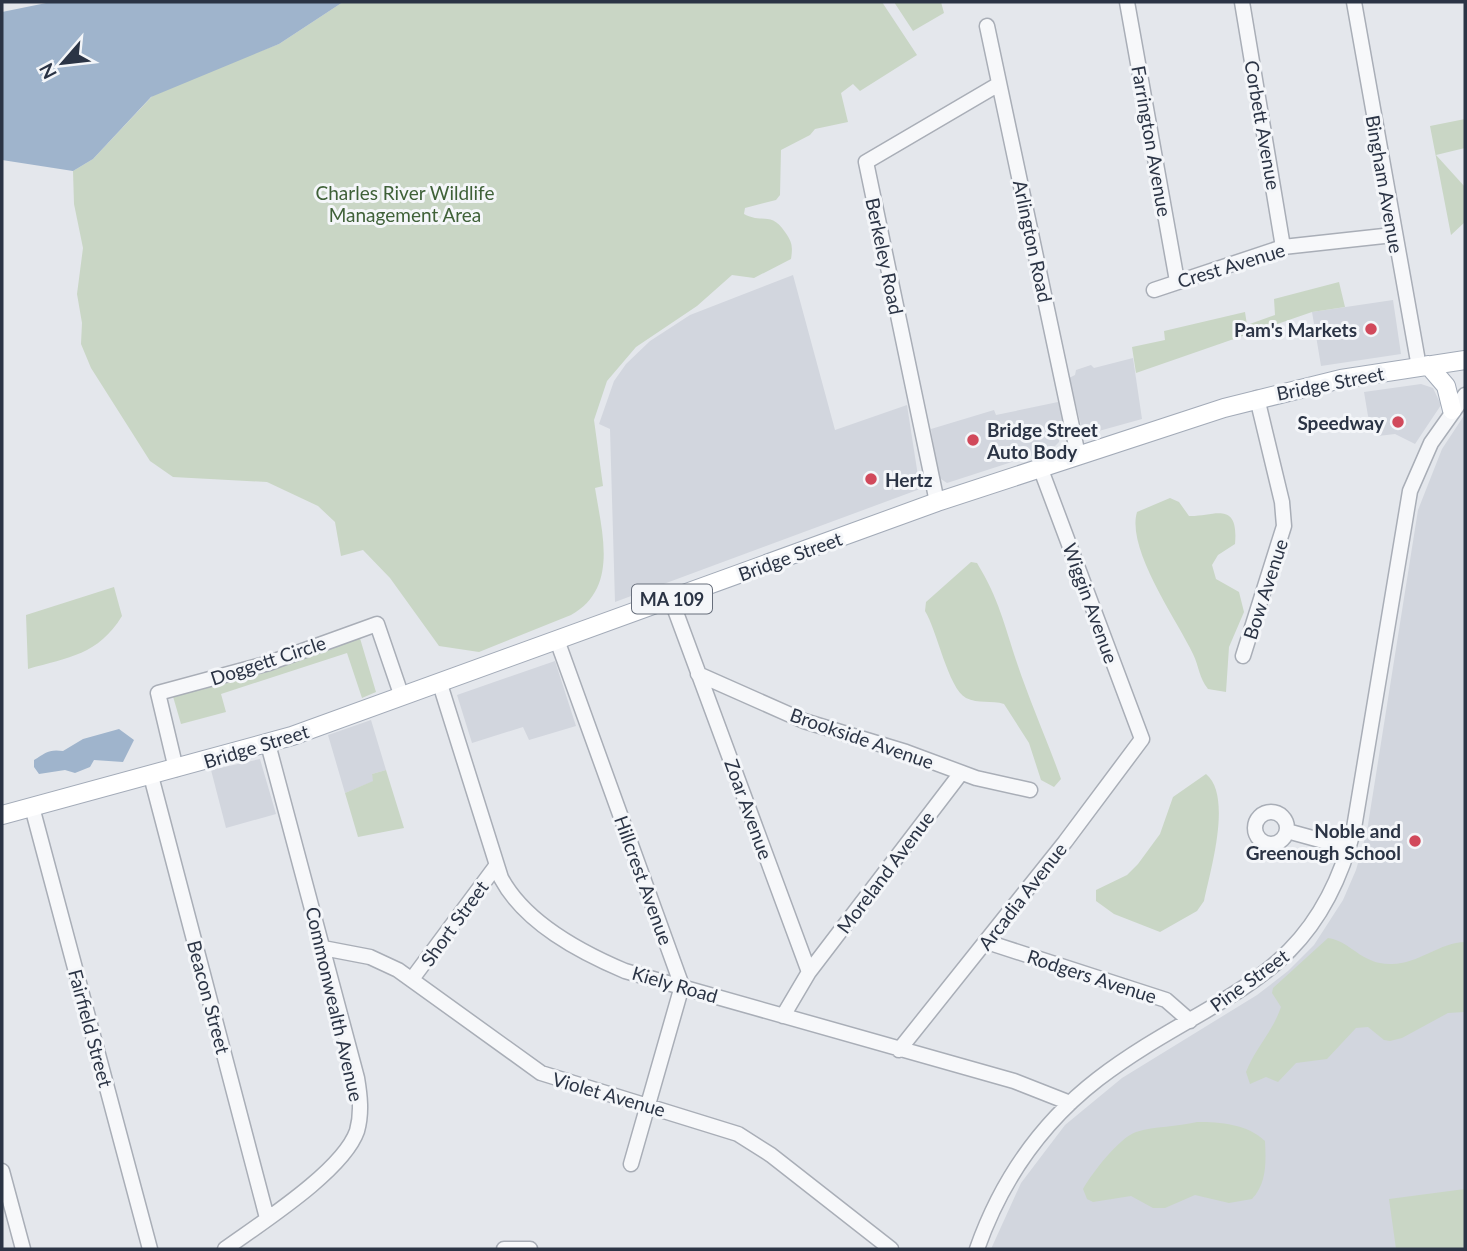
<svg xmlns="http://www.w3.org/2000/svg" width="1467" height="1251" font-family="Lato,sans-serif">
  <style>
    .built { fill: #d2d6de }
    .green { fill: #c9d6c5 }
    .water { fill: #9fb4cc }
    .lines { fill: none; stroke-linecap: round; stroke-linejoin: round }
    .minor-casing { stroke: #a9aeb7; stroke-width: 17 }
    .major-casing { stroke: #a3abb8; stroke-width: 20 }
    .minor { stroke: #f7f8fa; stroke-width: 14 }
    .major { stroke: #fff; stroke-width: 18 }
    .poi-dot { fill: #d1495b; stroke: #f4f6f9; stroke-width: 2.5 }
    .labels { text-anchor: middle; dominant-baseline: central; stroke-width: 6; stroke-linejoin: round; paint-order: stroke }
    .shield { fill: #f4f6f9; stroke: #676e7b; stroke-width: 2 }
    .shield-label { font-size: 18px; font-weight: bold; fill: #2b3445 }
    .street-label { font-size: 19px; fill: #2b3445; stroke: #f4f6f9 }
    .park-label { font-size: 19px; fill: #3f6138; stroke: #f4f6f9 }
    .poi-label { font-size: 19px; font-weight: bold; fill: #2b3445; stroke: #f4f6f9; text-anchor: end }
  </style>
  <rect width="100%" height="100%" fill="#e4e7ec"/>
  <path class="built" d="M 793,275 L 835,430 L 907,405 L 920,489 L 615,602 L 610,429 L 599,424 L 614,381 L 626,364 L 650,341 L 690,315 Z
    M 1393,300 L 1401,354 L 1321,366 L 1312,312 Z
    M 1133,358 L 1142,419 L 1088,434 L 1081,425 L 1069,378 L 1075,375 L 1076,370 L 1091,365 L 1094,368 Z
    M 1421,384 L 1433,388 L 1441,405 L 1415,444 L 1395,434 L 1378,436 L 1368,416 L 1364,392 Z
    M 1058,402 L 1065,428 L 1060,430 L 1059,442 L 1052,449 L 947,483 L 938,477 L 931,429 L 994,410 L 996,415 Z
    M 1465,414 L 1465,1249 L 991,1249 L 1021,1183 L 1065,1125 L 1122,1078 L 1257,995 L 1288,971 L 1314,945 L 1343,900 L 1356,870 L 1367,831 L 1418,510 L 1442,449 Z
    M 555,661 L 576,726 L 529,740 L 523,727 L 472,743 L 457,695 Z
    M 371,720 L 386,770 L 372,774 L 374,781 L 345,793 L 328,735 Z
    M 260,759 L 276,814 L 226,828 L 211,770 Z"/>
  <path class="green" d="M 343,2 L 882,2 L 917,55 L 860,91 L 853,84 L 841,93 L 848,122 L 815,129 L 810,135 L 781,150 L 780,195 L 776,200 L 745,208 L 744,214 C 762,224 771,211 785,232 C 792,242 793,246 791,259 L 754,278 L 732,275 L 697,306 L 636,347 L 607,381 L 594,420 L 603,486 L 595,488 C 602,533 619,588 571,615 L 479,652 L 439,646 L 390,578 L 363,550 L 341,556 L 335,522 L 318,506 L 267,482 L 173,477 L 150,461 L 91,368 L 81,344 L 82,323 L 77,294 L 83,248 L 74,204 L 73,171 L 93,159 L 158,90 L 279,44 Z
    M 894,2 L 941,2 L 944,13 L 913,31 Z
    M 1465,119 L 1465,148 L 1436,155 L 1465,187 L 1465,222 L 1451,235 L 1430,126 Z
    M 1339,282 L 1345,307 L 1312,312 L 1136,373 L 1132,347 L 1165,340 L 1164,331 L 1245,312 L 1247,325 L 1275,315 L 1274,299 Z
    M 1170,498 L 1179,502 L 1189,516 C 1213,517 1239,499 1235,544 L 1218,555 L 1212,565 L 1216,579 L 1239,592 L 1244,612 L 1229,647 L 1226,692 L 1208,689 C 1199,678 1199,666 1193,654 C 1177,620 1126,549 1137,512 Z
    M 971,562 L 977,563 C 999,599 1004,624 1017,663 C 1030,702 1047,740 1061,779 L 1054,787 L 1041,780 L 1029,743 L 1004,704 C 992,700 978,704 966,698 C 948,688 937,630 925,611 L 926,602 Z
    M 114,587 L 122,616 C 98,655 69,657 28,669 L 26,615 Z
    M 359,635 L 376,692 L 362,698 L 347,653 L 221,694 L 226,712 L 181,724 L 172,693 Z
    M 386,770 L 404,828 L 358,837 L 345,793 L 373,781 L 372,774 Z
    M 1206,774 C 1233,796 1210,871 1204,901 L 1197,911 L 1160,932 L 1114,914 L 1096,901 L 1096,890 L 1127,875 L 1138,864 L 1160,834 L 1173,797 Z
    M 1328,938 C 1351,941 1361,965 1392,964 C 1418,964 1441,942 1465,942 L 1465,1012 L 1448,1013 L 1402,1038 L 1390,1041 L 1384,1040 L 1368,1027 L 1356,1028 L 1327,1059 L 1296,1063 L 1278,1082 L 1266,1077 L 1250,1084 L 1246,1072 C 1255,1049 1273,1031 1281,1007 L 1272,993 L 1273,988 Z
    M 1197,1122 C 1221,1122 1247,1124 1265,1141 C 1266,1162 1267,1183 1252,1199 L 1229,1203 L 1195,1195 L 1165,1208 L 1153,1208 L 1131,1196 L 1093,1202 L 1087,1199 L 1083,1189 C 1092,1173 1119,1138 1136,1132 C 1155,1126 1177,1127 1197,1122 Z
    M 1465,1189 L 1465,1249 L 1396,1249 L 1389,1199 Z"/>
  <path class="water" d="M 51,2 L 343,2 L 279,44 L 151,97 L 93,159 L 73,171 L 2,160 L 2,12 Z
    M 119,729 L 134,740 L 123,762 L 94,760 L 90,767 L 75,773 L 65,770 L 39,774 L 34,767 L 34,760 C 46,753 48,749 63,751 L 83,739 Z"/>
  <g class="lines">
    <defs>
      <path id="minor" d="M 1127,2 L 1177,281
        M 1242,2 L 1283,247
        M 1354,2 L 1419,367
        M 987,26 L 1078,455
        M 1154,290 L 1283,247 L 1393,235
        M 937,502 L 866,162 L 999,84
        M 671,599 L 809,972 L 783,1016
        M 557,640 L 682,986 L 631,1164
        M 1243,656 L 1284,526 L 1282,502 L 1257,398
        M 698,674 L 804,721 L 906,752 L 976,778 L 1030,790
        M 440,684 L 501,878 C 525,923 580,952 625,971 L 1014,1081 L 1070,1103
        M 176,769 L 158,693 L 269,663 L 377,624 L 402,697
        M 151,776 L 267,1218
        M 32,807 L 150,1249
        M1255 828a16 16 0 1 1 32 0a16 16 0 1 1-32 0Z
        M 1287,831 L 1349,848
        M 987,942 L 1166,1000 L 1190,1021
        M 323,948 L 370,957 L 398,970 L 541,1073 L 738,1134 L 771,1155 L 891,1249
        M 809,972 L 961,773
        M 412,979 L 496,866
        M 899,1050 L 1065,842 L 1142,739 L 1040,467
        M 2,1171 L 23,1249
        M 225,1249 C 261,1223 343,1171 357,1131 C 362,1113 360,1096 357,1078 L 268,744
        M 504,1249 L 530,1249
        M 977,1249 C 1001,1181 1041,1123 1098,1079 C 1212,992 1314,987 1354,828 L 1410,491 L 1431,443 L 1465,395"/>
      <path id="major" d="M 1428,365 L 1446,386 L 1452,410
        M 2,815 L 292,736 L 937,502 L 1224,408 L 1341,379 L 1465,360"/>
    </defs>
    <use href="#minor" class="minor-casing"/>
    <use href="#major" class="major-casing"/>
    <use href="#minor" class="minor"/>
    <use href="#major" class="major"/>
  </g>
  <g class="poi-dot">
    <circle cx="1371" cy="329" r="7"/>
    <circle cx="1398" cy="422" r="7"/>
    <circle cx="973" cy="440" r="7"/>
    <circle cx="871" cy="479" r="7"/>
    <circle cx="1415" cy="841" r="7"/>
  </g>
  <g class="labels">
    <rect class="shield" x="632" y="584.5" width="80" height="29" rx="5"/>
    <g class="shield-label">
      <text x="672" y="599">MA 109</text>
    </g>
    <g class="street-label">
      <text transform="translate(1263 125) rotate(80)">Corbett Avenue</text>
      <text transform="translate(1152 141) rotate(80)">Farrington Avenue</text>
      <text transform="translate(1385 184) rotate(80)">Bingham Avenue</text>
      <text transform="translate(1033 241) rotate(78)">Arlington Road</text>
      <text transform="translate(885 256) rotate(78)">Berkeley Road</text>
      <text transform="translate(1231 265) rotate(-17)">Crest Avenue</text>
      <text transform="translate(1330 383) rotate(-11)">Bridge Street</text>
      <text transform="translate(790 556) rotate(-20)">Bridge Street</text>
      <text transform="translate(1265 589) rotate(-72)">Bow Avenue</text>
      <text transform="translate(1091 603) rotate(70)">Wiggin Avenue</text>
      <text transform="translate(268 660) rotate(-18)">Doggett Circle</text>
      <text transform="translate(862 738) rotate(19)">Brookside Avenue</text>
      <text transform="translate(256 746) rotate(-17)">Bridge Street</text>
      <text transform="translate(749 809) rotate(70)">Zoar Avenue</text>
      <text transform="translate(885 872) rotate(-53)">Moreland Avenue</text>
      <text transform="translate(644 880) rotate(70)">Hillcrest Avenue</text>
      <text transform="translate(1022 896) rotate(-52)">Arcadia Avenue</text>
      <text transform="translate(454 923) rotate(-54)">Short Street</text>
      <text transform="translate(1092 976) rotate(18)">Rodgers Avenue</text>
      <text transform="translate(1249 980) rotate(-36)">Pine Street</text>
      <text transform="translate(675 984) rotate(16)">Kiely Road</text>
      <text transform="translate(209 997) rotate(75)">Beacon Street</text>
      <text transform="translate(335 1004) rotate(77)">Commonwealth Avenue</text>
      <text transform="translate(91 1028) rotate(75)">Fairfield Street</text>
      <text transform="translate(609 1094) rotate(16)">Violet Avenue</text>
    </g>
    <g class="park-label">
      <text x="405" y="192">Charles River Wildlife<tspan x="405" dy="22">Management Area</tspan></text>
    </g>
    <g class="poi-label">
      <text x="1357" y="329">Pam's Markets</text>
      <text x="1384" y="422">Speedway</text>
      <text x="987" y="429" text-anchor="start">Bridge Street<tspan x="987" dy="22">Auto Body</tspan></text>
      <text x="885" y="479" text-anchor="start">Hertz</text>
      <text x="1401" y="830">Noble and<tspan x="1401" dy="22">Greenough School</tspan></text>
    </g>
  </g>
  <rect width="1467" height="1251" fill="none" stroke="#2b3445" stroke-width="7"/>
  <g transform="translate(63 63) rotate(242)" stroke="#f4f6f9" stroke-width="5" paint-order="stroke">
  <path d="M0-5L12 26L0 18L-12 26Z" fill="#2b3445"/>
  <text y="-10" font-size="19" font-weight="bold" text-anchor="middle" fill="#2b3445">N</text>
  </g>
</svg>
